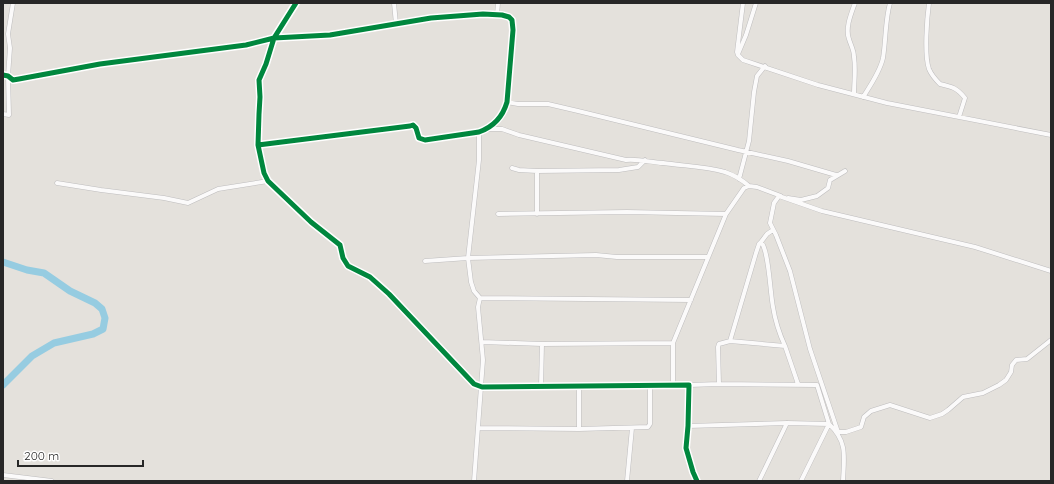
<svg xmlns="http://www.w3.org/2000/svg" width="1054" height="484" font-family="Quicksand,sans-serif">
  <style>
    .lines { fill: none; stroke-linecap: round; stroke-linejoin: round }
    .river { stroke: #96cce1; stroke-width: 7 }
    .street-casing { stroke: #bebdbe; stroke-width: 5 }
    .street { stroke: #fbfafa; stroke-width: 4 }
    .cycleway-casing { stroke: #fff; stroke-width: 8 }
    .cycleway { stroke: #00873e; stroke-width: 5 }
  </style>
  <rect width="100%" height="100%" fill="#e4e1dc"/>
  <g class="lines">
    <path class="river" d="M 3,262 L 27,270 L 44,273 L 70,291 L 95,303 L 102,309 L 105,318 L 103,329 L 93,334 L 54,343 L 32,356 L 3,385"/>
    <defs>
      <path id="street" d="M 296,3 L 274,38 L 266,64 L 259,80 L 260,97 L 259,114 L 258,145 L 264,173 L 268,181 L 311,222 L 340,245 L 343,258 L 348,266 L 370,277 L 389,294 L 474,384 L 482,387 L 689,385 L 688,426 L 686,448 L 693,472 L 697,481
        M 394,3 L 396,24
        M 743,3 L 737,52 L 738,55 L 743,60 L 818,85 L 887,103 L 1051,135
        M 929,3 C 927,18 924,55 929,69 C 931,74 936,80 940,84 C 953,87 957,88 965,98 L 959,117
        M 497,15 L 498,3
        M 738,54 L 746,35 L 756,3
        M 3,75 L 8,76 L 13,80 L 19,79 L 100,64 L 246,45 L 274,38 L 330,35 L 431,18 L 483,14 L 502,15 L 509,17 L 512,20 L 513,30 L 507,102 C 503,116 493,127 479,132 L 425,140 L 419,138 L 416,128 L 413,125 L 410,126 L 258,145
        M 854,94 C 854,82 856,69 854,57 C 854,50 851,46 849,39 C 845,28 851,14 855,3
        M 863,97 C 870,86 880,72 883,58 C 886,40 885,21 890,3
        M 507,102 L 518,104 L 548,104 L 578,111 L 738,150 L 788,161 L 836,175
        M 3,114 L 9,115 L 8,76 L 10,48 L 8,34 L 13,3
        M 488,129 L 502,129 L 519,135 L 626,160 C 640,159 649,162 663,163 C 683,166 705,166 725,172 C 734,175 742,180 749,186
        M 512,168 L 519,170 L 537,171 L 619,170 L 638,167 L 645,160
        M 739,179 L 749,141 L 754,92 L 757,76 L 765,66
        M 57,183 L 101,190 L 164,198 L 188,203 L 218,189 L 268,181
        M 788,198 L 801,200 L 817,196 L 828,188 L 830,180 L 845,171
        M 498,214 L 627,212 L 726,214
        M 537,214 L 537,171
        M 761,242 L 767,234 L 773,230
        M 425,261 L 468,258 L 596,255 L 617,257 L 708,257
        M 1051,271 L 975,247 L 822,211 L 779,196 L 774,203 L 770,223 L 776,235 L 790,271 L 810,349 L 838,432 L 846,432 L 861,427 L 864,417 L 871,411 L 890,405 L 930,418 L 942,414 L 948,410 L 963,397 L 983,393 L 999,385 L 1006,380 L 1011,372 L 1012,365 L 1016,360 L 1027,359 L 1051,340
        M 480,298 L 691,300
        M 730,341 L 756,253 L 759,244 L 761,242 C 769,250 770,293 773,307 C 775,320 779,333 785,346
        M 482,342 L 542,344 L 673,343
        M 798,384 L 785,346 L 730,341 L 719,344 L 718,347 L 719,384 L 817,385 L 829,424 L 801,481
        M 689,385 L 719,384
        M 541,386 L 542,344
        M 673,386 L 673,343 L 726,214 L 744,188 L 749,186 L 757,187 L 781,196
        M 688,426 L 787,423 L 829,424 C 848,442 844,457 843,481
        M 479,428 L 579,429 L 648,427 L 650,424 L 650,387
        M 579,429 L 579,386
        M 3,475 L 52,481
        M 474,481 L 483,360 L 478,307 L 480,298 L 474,291 L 471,282 L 468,258 L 479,160 L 479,132
        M 627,481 L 632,428
        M 759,481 L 787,423"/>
    </defs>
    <use href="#street" class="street-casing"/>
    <use href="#street" class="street"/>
    <defs>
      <path id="cycleway" d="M 296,3 L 274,38 L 266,64 L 259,80 L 260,97 L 259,114 L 258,145 L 264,173 L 268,181 L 311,222 L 340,245 L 343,258 L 348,266 L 370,277 L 389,294 L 474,384 L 482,387 L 689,385 L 688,426 L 686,448 L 693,472 L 697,481
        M 3,75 L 8,76 L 13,80 L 19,79 L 100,64 L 246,45 L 274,38 L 330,35 L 431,18 L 483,14 L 502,15 L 509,17 L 512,20 L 513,30 L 507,102 C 503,116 493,127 479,132 L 425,140 L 419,138 L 416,128 L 413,125 L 410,126 L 258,145"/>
    </defs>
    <use href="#cycleway" class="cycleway-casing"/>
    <use href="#cycleway" class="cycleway"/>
  </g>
  <rect width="1054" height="484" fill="none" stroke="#272727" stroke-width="8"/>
  <path d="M18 460v6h125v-6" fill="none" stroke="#272727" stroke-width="2"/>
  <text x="24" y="460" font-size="12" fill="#272727" stroke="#ffffff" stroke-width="3" paint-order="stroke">200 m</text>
</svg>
